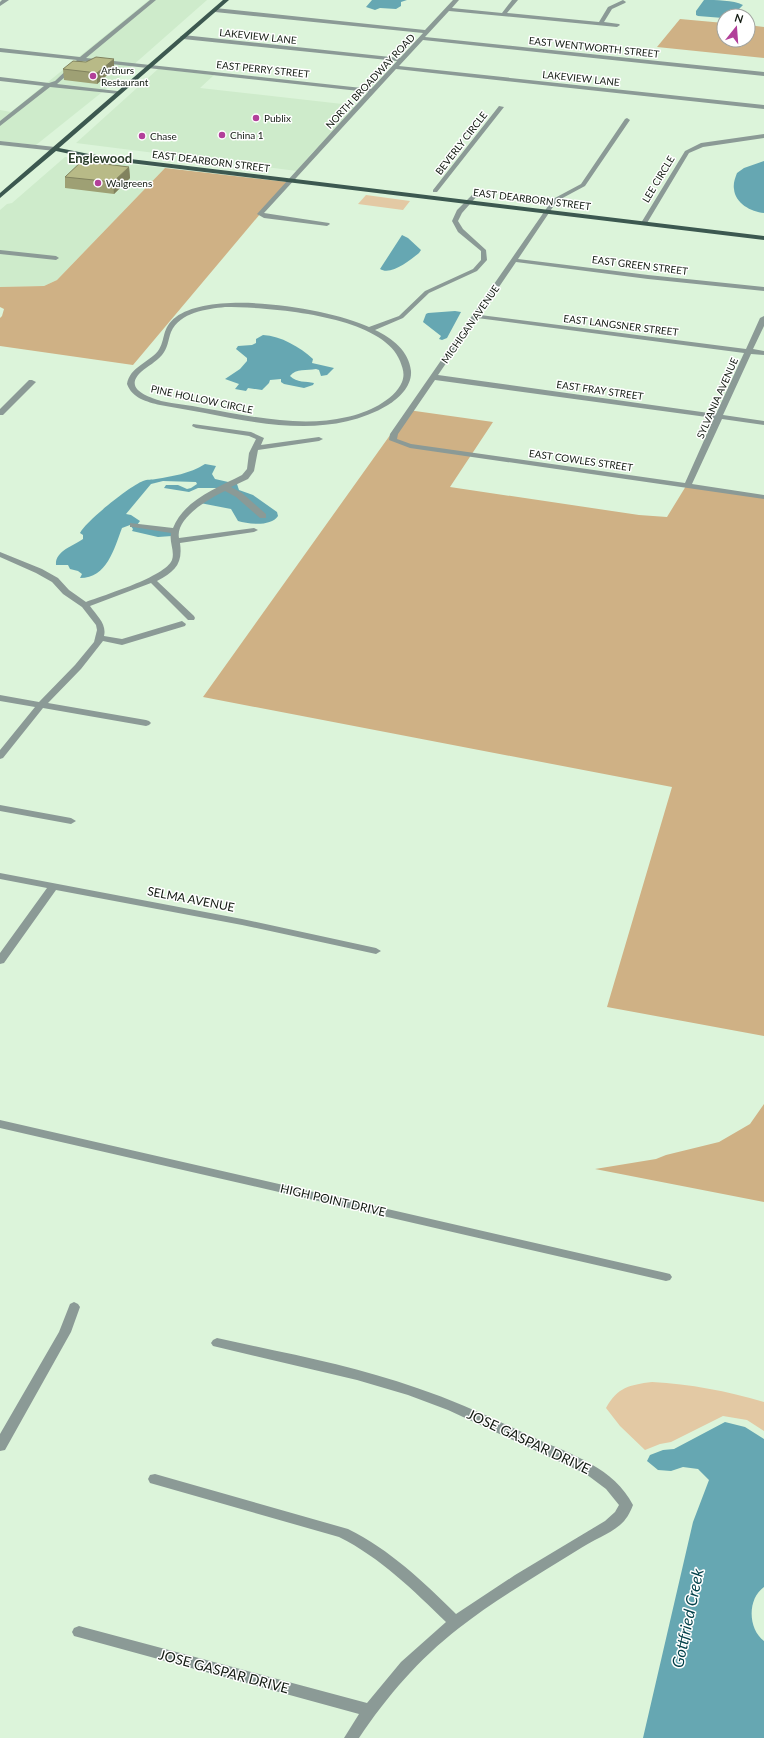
<svg xmlns="http://www.w3.org/2000/svg" width="764" height="1738" font-family="Lato,sans-serif">
  <style>
    .built { fill: #ceebcb }
    .green { fill: #e3c9a4 }
    .forest { fill: #cfb185 }
    .water { fill: #66a7b2 }
    .lines { fill: none; stroke-linecap: round; stroke-linejoin: round }
    .minor { fill: #8b9a96; fill-rule: evenodd }
    .major { fill: #3c5850; fill-rule: evenodd }
    .wall { fill: #9ea074 }
    .shaded-wall { fill: #81825e }
    .building { fill: #b8ba87; stroke: #81825e }
    .poi-dot { fill: #b2409a; stroke: #fff; stroke-width: 1.5 }
    .labels { text-anchor: middle; dominant-baseline: central; stroke-width: 3; stroke-linejoin: round; paint-order: stroke }
    .far-street-label { font-size: 10px; fill: #131b12; stroke: #fff }
    .far-poi-label { font-size: 10px; fill: #131b12; stroke: #fff; text-anchor: start }
    .street-label { font-size: 12px; fill: #131b12; stroke: #fff }
    .far-district-label { font-size: 13px; font-weight: bold; fill: #293c28; stroke: #fff }
    .near-street-label { font-size: 14px; fill: #131b12; stroke: #fff }
    .near-water-label { font-size: 16px; font-style: italic; fill: #003f48; stroke: #fff }
  </style>
  <rect width="100%" height="100%" fill="#dcf4da"/>
  <path class="built" d="M 149,0 L 207,0 L 106,89 L 36,145 L 0,141 L 0,110 L 11,112 Z
    M 158,69 L 214,75 L 200,88 L 360,106 L 311,154 L 297,171 L 76,143 Z
    M 65,157 L 165,168 L 57,280 L 44,286 L 0,287 L 0,210 L 7,204 L 12,203 Z"/>
  <path class="green" d="M 366,195 L 410,201 L 403,210 L 358,204 Z
    M 652,1382 C 691,1384 726,1391 764,1402 L 764,1431 L 747,1420 L 723,1416 L 671,1442 L 660,1444 L 645,1450 L 620,1426 L 606,1408 C 618,1387 629,1385 652,1382 Z"/>
  <path class="forest" d="M 680,19 L 724,23 L 724,40 L 748,40 L 748,25 L 764,27 L 764,58 L 657,47 Z
    M 165,168 L 287,182 L 133,365 L 0,346 L 0,318 L 2,316 L 4,309 L 0,307 L 0,287 L 44,286 L 57,280 Z
    M 408,410 L 493,422 L 450,487 L 639,515 L 667,517 L 686,486 L 764,498 L 764,1036 L 607,1007 L 672,787 L 203,697 Z
    M 764,1104 L 764,1202 L 595,1169 L 656,1159 L 666,1155 L 719,1142 L 750,1124 Z"/>
  <path class="water" d="M 372,0 L 407,0 L 401,2 L 401,6 L 396,9 L 380,8 L 375,10 L 366,7 Z
    M 704,0 C 716,0 733,0 743,5 L 732,16 L 724,16 L 723,18 L 698,16 L 696,15 L 696,11 Z
    M 764,161 L 764,213 C 751,212 735,203 734,189 C 733,184 735,178 737,173 L 744,168 Z
    M 402,235 L 408,238 L 421,250 L 419,253 C 410,260 391,276 380,269 Z
    M 455,311 L 461,312 L 447,338 L 442,340 L 439,339 L 441,336 L 423,322 L 426,314 L 428,313 Z
    M 263,335 C 281,336 300,347 313,359 L 312,363 L 334,368 L 327,375 L 321,376 L 319,370 L 316,369 C 307,371 296,368 290,376 C 297,383 306,381 314,383 L 313,385 L 304,388 L 284,384 L 281,382 L 281,379 L 270,380 L 269,383 L 262,390 L 248,388 L 246,391 L 235,389 L 239,384 L 225,379 L 240,369 L 247,361 L 247,358 L 236,349 L 238,346 L 252,345 L 256,343 L 256,339 Z
    M 205,464 L 216,466 L 212,474 L 215,479 L 237,484 L 239,490 L 253,495 L 277,512 L 278,516 C 271,527 248,524 238,521 L 231,509 L 200,503 L 219,490 L 216,488 L 198,488 L 189,492 L 164,488 L 166,485 L 178,485 L 187,489 L 191,488 L 197,484 L 196,482 L 163,481 L 151,484 L 126,514 L 131,515 L 140,521 L 137,525 L 172,530 L 172,536 L 158,537 L 132,531 L 133,529 L 130,525 L 122,528 C 114,549 107,578 80,578 L 82,574 L 78,571 L 70,569 L 68,565 L 56,565 C 55,551 73,546 83,539 L 83,535 L 80,533 C 86,521 130,486 143,481 C 147,479 152,480 156,479 C 173,476 189,474 205,464 Z
    M 725,1422 L 745,1427 L 764,1439 L 764,1587 C 747,1599 748,1629 764,1641 L 764,1738 L 643,1738 L 693,1522 L 709,1480 L 698,1469 L 683,1467 L 671,1471 L 658,1470 L 647,1461 L 650,1455 L 663,1450 L 674,1449 Z"/>
  <g class="lines">
    <path class="minor" d="M 2,0 L 9,0 L 0,6 L 0,2 Z
      M 150,0 L 156,0 L 86,58 L 371,89 L 397,61 L 183,39 L 180,37 L 183,35 L 400,58 L 423,33 L 215,12 L 212,10 L 215,8 L 425,30 L 453,0 L 459,0 L 452,8 L 502,13 L 512,0 L 518,0 L 507,13 L 599,22 L 608,7 L 623,0 L 626,2 L 625,3 L 612,9 L 604,22 L 619,24 L 620,25 L 617,27 L 449,11 L 425,37 L 764,72 L 764,76 L 423,40 L 399,66 L 764,105 L 764,109 L 396,69 L 264,213 L 329,223 L 330,224 L 327,226 L 264,218 L 257,214 L 368,92 L 83,61 L 57,84 L 117,91 L 119,92 L 119,94 L 50,87 L 0,126 L 0,121 L 44,86 L 0,81 L 0,77 L 49,83 L 55,81 L 77,60 L 0,52 L 0,48 L 80,57 Z
      M 499,106 L 504,107 L 437,192 L 433,192 L 433,190 Z
      M 627,118 L 630,120 L 585,186 L 557,201 L 518,259 L 648,275 L 764,287 L 764,291 L 648,279 L 516,262 L 480,315 L 746,349 L 760,318 L 764,316 L 764,326 L 753,349 L 764,351 L 764,355 L 751,354 L 723,415 L 764,421 L 764,425 L 722,419 L 692,484 L 764,495 L 764,499 L 410,448 L 389,440 L 390,434 L 553,199 L 581,184 L 625,119 ZM 477,318 L 744,353 L 716,414 L 438,375 ZM 435,380 L 714,418 L 685,483 L 411,444 L 397,439 L 398,434 Z
      M 764,134 L 764,138 L 703,147 L 689,153 L 647,223 L 642,224 L 641,223 L 685,151 L 701,143 Z
      M 0,141 L 55,147 L 58,149 L 55,151 L 0,145 Z
      M 472,195 L 477,196 L 462,213 L 458,221 L 463,229 L 486,250 L 487,260 L 477,271 L 429,293 L 403,318 L 375,330 C 392,338 409,351 411,371 C 412,386 399,398 388,405 C 333,438 265,425 205,413 C 190,410 175,408 160,405 C 147,402 132,398 127,384 C 130,367 148,363 158,351 C 166,340 161,328 176,317 C 214,289 328,308 369,327 L 399,316 L 425,291 L 473,269 L 481,260 L 481,251 L 458,232 L 452,221 L 457,210 ZM 225,307 C 268,307 383,315 400,361 C 403,369 405,374 402,382 C 394,401 366,413 347,417 C 300,428 250,416 203,408 C 189,405 175,404 161,401 C 148,397 123,389 141,372 C 148,366 156,362 162,355 C 168,348 168,340 171,332 C 180,312 207,309 225,307 Z
      M 0,250 L 56,256 L 59,258 L 56,260 L 0,254 Z
      M 29,380 L 32,380 L 36,382 L 3,415 L 0,415 L 0,409 Z
      M 193,424 L 251,432 L 264,438 L 261,445 L 319,437 L 323,439 L 319,441 L 258,450 L 254,471 L 248,479 L 231,487 L 242,493 L 266,514 L 266,518 L 260,518 L 236,497 L 225,491 C 210,498 175,518 179,538 L 254,528 L 258,530 L 254,532 L 180,543 C 183,564 175,571 157,581 L 194,616 L 195,618 L 194,620 L 188,620 L 151,583 L 90,606 C 97,616 107,624 104,636 L 122,639 L 182,621 L 186,624 L 185,626 L 122,645 L 103,641 L 81,669 L 48,703 L 146,720 L 149,721 L 151,723 L 149,725 L 146,726 L 43,708 L 3,758 L 0,759 L 0,750 L 35,707 L 0,701 L 0,695 L 39,702 L 75,665 L 94,642 L 97,630 L 96,625 L 82,607 L 63,594 L 52,582 L 36,573 L 0,557 L 0,552 L 42,569 L 58,578 L 69,590 L 86,602 C 104,595 165,577 172,560 C 175,551 169,542 171,533 L 133,527 L 130,527 L 130,523 L 173,528 C 184,500 217,488 242,475 L 247,469 L 249,453 L 256,439 L 249,436 L 196,428 L 192,426 Z
      M 0,805 L 71,818 L 76,821 L 71,824 L 0,811 Z
      M 0,873 L 242,919 L 376,948 L 381,951 L 376,954 L 242,925 L 56,890 L 4,963 L 0,964 L 0,953 L 47,888 L 0,879 Z
      M 0,1120 L 666,1273 L 670,1274 L 672,1277 L 670,1280 L 666,1281 L 0,1128 Z
      M 74,1302 L 78,1304 L 80,1307 L 71,1332 L 5,1450 L 0,1451 L 0,1434 L 59,1332 L 70,1304 Z
      M 217,1338 C 284,1353 352,1365 417,1388 C 459,1402 498,1421 537,1439 C 573,1455 614,1468 633,1505 C 630,1513 626,1520 620,1525 C 608,1535 593,1540 581,1548 C 540,1574 497,1598 459,1628 C 418,1660 388,1695 359,1738 L 344,1738 L 359,1714 L 74,1636 L 72,1632 L 74,1628 L 79,1626 L 367,1703 L 401,1662 L 446,1622 C 413,1590 381,1558 339,1537 L 150,1483 L 148,1479 L 150,1475 L 155,1474 L 348,1529 C 390,1550 423,1581 456,1614 L 515,1575 L 605,1521 L 615,1512 L 619,1505 L 606,1489 L 586,1474 L 448,1410 L 408,1395 L 357,1380 L 213,1346 L 211,1343 L 213,1340 Z"/>
    <path class="major" d="M 223,0 L 229,0 L 59,148 L 89,154 L 764,236 L 764,240 L 89,158 L 56,151 L 0,198 L 0,193 Z"/>
  </g>
  <path class="wall" d="M 63,69 L 114,69 L 97,84 L 64,80 Z
    M 89,162 L 129,167 L 130,178 L 114,194 L 65,188 L 65,177 Z"/>
  <path class="shaded-wall" d="M 114,59 L 114,69 L 97,84 L 97,73 Z
    M 129,167 L 130,178 L 114,194 L 113,182 Z"/>
  <path class="building" d="M 96,57 L 114,59 L 97,73 L 63,69 L 73,61 L 86,62 Z
    M 86,160 L 89,162 L 129,167 L 113,182 L 65,177 L 82,161 Z"/>
  <g class="poi-dot">
    <circle cx="93" cy="76" r="4"/>
    <circle cx="256" cy="118" r="4"/>
    <circle cx="222" cy="135" r="4"/>
    <circle cx="142" cy="136" r="4"/>
    <circle cx="98" cy="183" r="4"/>
  </g>
  <g class="labels">
    <g class="far-street-label">
      <text transform="translate(258 36) rotate(6)">LAKEVIEW LANE</text>
      <text transform="translate(594 47) rotate(6)">EAST WENTWORTH STREET</text>
      <text transform="translate(263 69) rotate(6)">EAST PERRY STREET</text>
      <text transform="translate(581 78) rotate(6)">LAKEVIEW LANE</text>
      <text transform="translate(370 81) rotate(-47)">NORTH BROADWAY ROAD</text>
      <text transform="translate(461 143) rotate(-52)">BEVERLY CIRCLE</text>
      <text transform="translate(211 161) rotate(7)">EAST DEARBORN STREET</text>
      <text transform="translate(658 179) rotate(-59)">LEE CIRCLE</text>
      <text transform="translate(532 199) rotate(7)">EAST DEARBORN STREET</text>
      <text transform="translate(640 265) rotate(7)">EAST GREEN STREET</text>
      <text transform="translate(470 324) rotate(-55)">MICHIGAN AVENUE</text>
      <text transform="translate(621 325) rotate(7)">EAST LANGSNER STREET</text>
      <text transform="translate(600 390) rotate(8)">EAST FRAY STREET</text>
      <text transform="translate(717 398) rotate(-66)">SYLVANIA AVENUE</text>
      <text transform="translate(202 399) rotate(12)">PINE HOLLOW CIRCLE</text>
      <text transform="translate(581 460) rotate(8)">EAST COWLES STREET</text>
    </g>
    <g class="far-poi-label">
      <text x="101" y="70">Arthurs<tspan x="101" dy="12">Restaurant</tspan></text>
      <text x="264" y="118">Publix</text>
      <text x="230" y="135">China 1</text>
      <text x="150" y="136">Chase</text>
      <text x="106" y="183">Walgreens</text>
    </g>
    <g class="street-label">
      <text transform="translate(191 899) rotate(11)">SELMA AVENUE</text>
      <text transform="translate(333 1200) rotate(13)">HIGH POINT DRIVE</text>
    </g>
    <g class="far-district-label">
      <text x="100" y="158">Englewood</text>
    </g>
    <g class="near-street-label">
      <text transform="translate(529 1441) rotate(25)">JOSE GASPAR DRIVE</text>
      <text transform="translate(224 1671) rotate(15)">JOSE GASPAR DRIVE</text>
    </g>
    <g class="near-water-label">
      <text transform="translate(687 1618) rotate(-78)">Gottfried Creek</text>
    </g>
  </g>
  <g transform="translate(736 28) rotate(17)"><circle r="19" fill="#ffffff" stroke="#a1a4a0"/>
  <path d="M0-3L7 15L0 10L-7 15Z" fill="#b2409a"/>
  <text y="-6" font-size="11" font-weight="bold" text-anchor="middle" fill="#131b12">N</text>
  </g>
</svg>
